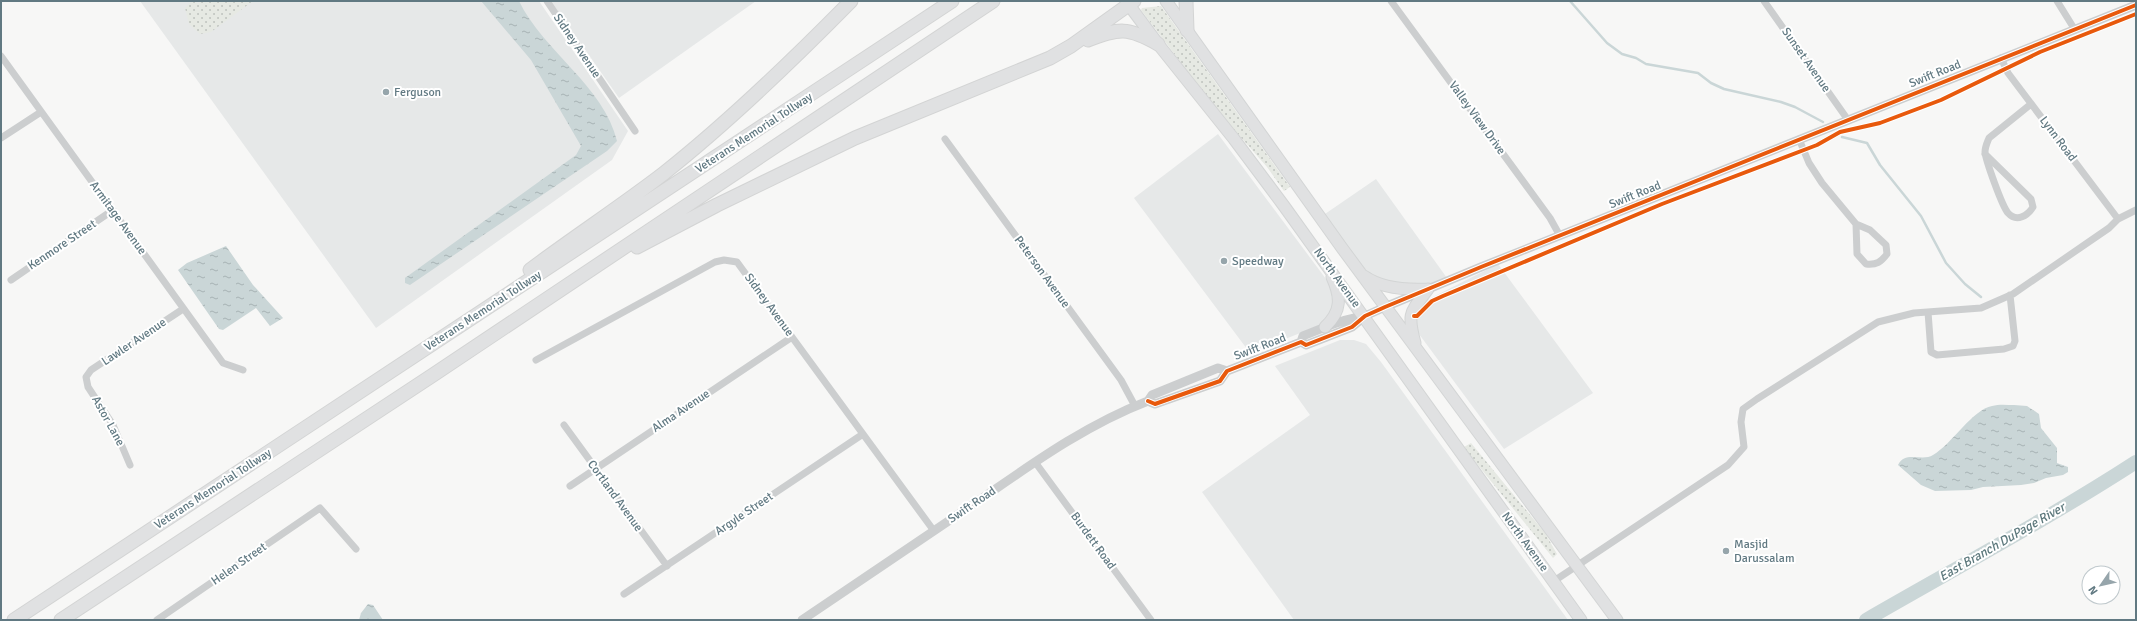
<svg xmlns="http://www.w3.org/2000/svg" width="2137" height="621" font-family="Signika,sans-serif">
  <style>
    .built { fill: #e6e8e8 }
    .grass { fill: url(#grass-dots) }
    .water { fill: url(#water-ripples) }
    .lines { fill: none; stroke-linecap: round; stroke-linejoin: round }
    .stream { stroke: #cad6d7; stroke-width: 2.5 }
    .river { stroke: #cad6d7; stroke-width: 14 }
    .primary-casing { stroke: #d3d5d5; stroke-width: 13 }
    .motorway-casing { stroke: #d3d4d4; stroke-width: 15 }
    .minor { stroke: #cccecf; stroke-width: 7 }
    .tertiary { stroke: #cccecf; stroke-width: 9 }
    .primary { stroke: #e0e1e2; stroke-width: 11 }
    .motorway { stroke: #e0e1e2; stroke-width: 13 }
    .cycleway-casing { stroke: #fff; stroke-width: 6 }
    .cycleway { stroke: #e8590c; stroke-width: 4 }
    .poi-dot { fill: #96a5ab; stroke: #fff; stroke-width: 1.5 }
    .labels { text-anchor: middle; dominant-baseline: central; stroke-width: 4; stroke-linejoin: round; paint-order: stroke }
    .street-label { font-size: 12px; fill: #617982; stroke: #fff }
    .poi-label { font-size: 12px; fill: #617982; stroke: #fff; text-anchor: start }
    .water-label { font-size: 13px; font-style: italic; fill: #5c787c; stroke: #fff }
  </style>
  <defs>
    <pattern id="grass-dots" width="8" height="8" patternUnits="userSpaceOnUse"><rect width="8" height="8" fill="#e6e9e3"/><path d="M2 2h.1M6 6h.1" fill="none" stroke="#bec2bd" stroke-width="1.8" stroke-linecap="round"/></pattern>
    <pattern id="water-ripples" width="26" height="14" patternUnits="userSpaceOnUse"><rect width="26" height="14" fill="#cad6d7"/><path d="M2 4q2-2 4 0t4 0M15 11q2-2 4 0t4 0" fill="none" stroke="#a7b2b4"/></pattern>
  </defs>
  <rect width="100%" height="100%" fill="#f7f7f6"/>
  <path class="built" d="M 140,1 L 539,1 L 628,131 L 612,160 L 376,328 Z
    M 551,1 L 756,1 L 619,98 Z
    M 1218,134 L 1326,279 L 1332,289 L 1335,304 L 1326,321 L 1318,326 L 1250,353 L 1134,198 Z
    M 1376,179 L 1447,278 L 1424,286 L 1383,283 L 1364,268 L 1322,216 Z
    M 1498,264 L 1593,393 L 1504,449 L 1416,330 L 1415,313 L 1427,300 Z
    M 1340,340 L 1354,340 L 1366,344 L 1381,362 L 1568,620 L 1294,620 L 1202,492 L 1310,415 L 1275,366 Z"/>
  <path class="grass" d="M 192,1 L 198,3 L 201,1 L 253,1 L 211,32 L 200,34 L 189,24 L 185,8 Z
    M 1161,6 L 1290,187 L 1284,191 L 1267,167 L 1216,109 L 1141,10 L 1142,8 Z
    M 1471,443 L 1545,533 L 1557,554 L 1553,558 L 1469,454 L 1464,447 Z"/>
  <path class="water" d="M 481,1 L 519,1 C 543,51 604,86 617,141 L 607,151 L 410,285 L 405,283 L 405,278 L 576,155 L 581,146 L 531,60 Z
    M 226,246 L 253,285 L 283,318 L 270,326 L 256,308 L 223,330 L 219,329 L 178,270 L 187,263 Z
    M 2014,405 L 2027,406 L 2039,414 L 2041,428 L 2057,448 L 2057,463 L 2068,467 L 2068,472 L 2063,475 L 2046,478 L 2034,483 L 2021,485 L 1983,487 L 1971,490 L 1935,491 L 1921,485 L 1898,465 C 1905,450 1922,462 1933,455 C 1952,444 1973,409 1992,406 C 1999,404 2007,405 2014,405 Z
    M 368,604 L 373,605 L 383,620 L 359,620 L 361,613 Z"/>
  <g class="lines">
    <path class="stream" d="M 1570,1 L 1607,43 L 1622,54 L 1636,58 L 1646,64 L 1698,73 L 1711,83 L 1724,89 L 1781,102 L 1795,107 L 1823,122
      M 1842,137 L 1867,143 L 1880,165 L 1921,216 L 1946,263 L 1965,284 L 1981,297"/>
    <path class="river" d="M 1866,620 C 1956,568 2048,519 2136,462"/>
    <defs>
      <path id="primary" d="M 1126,1 L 1158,44 L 1234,139 L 1284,206 L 1581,620
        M 1166,1 L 1342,248 L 1617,620
        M 1364,276 C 1382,289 1407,290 1428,289
        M 1325,327 C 1342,311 1341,297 1332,277
        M 1415,343 C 1407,313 1410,313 1428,289"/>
      <path id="motorway" d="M 1186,1 L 1187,30
        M 1088,40 C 1119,28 1128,27 1158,44
        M 637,247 L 717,205 L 855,138 L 1050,58 L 1071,46 L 1134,1
        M 530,270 C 574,237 620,207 663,174 C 730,121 791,62 851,1
        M 14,620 L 952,1
        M 61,620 L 433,375 L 993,1"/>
    </defs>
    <use href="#primary" class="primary-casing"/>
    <use href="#motorway" class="motorway-casing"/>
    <path class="minor" d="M 547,1 L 635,131
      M 1391,1 L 1550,218 L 1560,236
      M 1764,1 L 1848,120
      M 2057,1 L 2075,30
      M 1,56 L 223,363 L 243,370
      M 2001,58 L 2008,73 L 2118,219
      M 1,138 L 41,112
      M 945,139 L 1121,380 L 1135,406
      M 1799,139 L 1809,163 L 1822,183 L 1856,224 L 1870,230 L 1886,245 L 1887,254 C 1881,262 1877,265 1866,264 L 1857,254 L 1856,224
      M 1985,154 L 2031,199 L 2033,207 C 2028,215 2017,223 2008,213 C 2002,206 1986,161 1985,152 C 1985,147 1987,143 1989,138 L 2031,104
      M 11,280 L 113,210
      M 1928,312 L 1931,352 L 1937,355 L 2004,349 L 2013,346 L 2015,341 L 2010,295
      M 536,360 L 715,262 L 724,260 L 737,262 L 934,531
      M 564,425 L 667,566
      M 1035,462 L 1151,620
      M 130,465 L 113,425 L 88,387 L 86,377 L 91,370 L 183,309
      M 570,486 L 792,337
      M 1554,581 L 1728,465 L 1744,447 L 1741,422 L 1743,409 L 1757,399 L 1878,322 L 1914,313 L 1981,308 L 2013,294 L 2109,228 L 2118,219 L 2136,210
      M 624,594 L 863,434
      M 157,620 L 320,508 L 356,549"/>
    <path class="tertiary" d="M 1301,342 L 1303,336 C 1323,328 1343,319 1365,316
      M 1148,401 L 1155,404 L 1220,381 L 1227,371 L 1301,342 L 1306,345 L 1352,327 L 1365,316 L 1385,307 L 1481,267 L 2136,5
      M 802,620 C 863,579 923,538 984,497 C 1036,461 1088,424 1148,401 L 1152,395 L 1218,368 L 1227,371"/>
    <use href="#primary" class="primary"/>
    <use href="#motorway" class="motorway"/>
    <defs>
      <path id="cycleway" d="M 1414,316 L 1417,316 L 1432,301 L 1443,296 L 1662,204 L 1817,145 L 1840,132 L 1880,123 L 1941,100 L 2040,52 L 2136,14
        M 1148,401 L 1155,404 L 1220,381 L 1227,371 L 1301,342 L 1306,345 L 1352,327 L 1365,316 L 1385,307 L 1481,267 L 2136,5"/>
    </defs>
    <use href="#cycleway" class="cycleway-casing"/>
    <use href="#cycleway" class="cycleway"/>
  </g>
  <g class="poi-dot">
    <circle cx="386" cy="92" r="4"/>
    <circle cx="1224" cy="261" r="4"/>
    <circle cx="1726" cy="551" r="4"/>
  </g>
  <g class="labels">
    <g class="street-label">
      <text transform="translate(577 46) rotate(56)">Sidney Avenue</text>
      <text transform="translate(1806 60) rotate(55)">Sunset Avenue</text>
      <text transform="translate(1935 74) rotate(-22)">Swift Road</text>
      <text transform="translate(1477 118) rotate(54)">Valley View Drive</text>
      <text transform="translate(754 133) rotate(-33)">Veterans Memorial Tollway</text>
      <text transform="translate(2058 139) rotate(53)">Lynn Road</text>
      <text transform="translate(1635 195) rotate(-22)">Swift Road</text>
      <text transform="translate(118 218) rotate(54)">Armitage Avenue</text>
      <text transform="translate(62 245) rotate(-34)">Kenmore Street</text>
      <text transform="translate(1042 272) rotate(54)">Peterson Avenue</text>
      <text transform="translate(1337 278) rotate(54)">North Avenue</text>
      <text transform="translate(769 305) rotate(54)">Sidney Avenue</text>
      <text transform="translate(483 311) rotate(-33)">Veterans Memorial Tollway</text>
      <text transform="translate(134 342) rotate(-34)">Lawler Avenue</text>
      <text transform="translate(1260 347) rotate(-21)">Swift Road</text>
      <text transform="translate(681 411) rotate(-34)">Alma Avenue</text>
      <text transform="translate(108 421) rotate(61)">Astor Lane</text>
      <text transform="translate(213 489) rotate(-33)">Veterans Memorial Tollway</text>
      <text transform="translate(615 496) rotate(54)">Cortland Avenue</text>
      <text transform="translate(972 505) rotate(-34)">Swift Road</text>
      <text transform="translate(744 514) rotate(-34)">Argyle Street</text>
      <text transform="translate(1093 541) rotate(54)">Burdett Road</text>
      <text transform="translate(1525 542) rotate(54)">North Avenue</text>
      <text transform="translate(239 564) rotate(-35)">Helen Street</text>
    </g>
    <g class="poi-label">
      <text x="394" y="92">Ferguson</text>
      <text x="1232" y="261">Speedway</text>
      <text x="1734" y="544">Masjid<tspan x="1734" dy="14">Darussalam</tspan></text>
    </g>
    <g class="water-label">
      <text transform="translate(2002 542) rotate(-30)">East Branch DuPage River</text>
    </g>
  </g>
  <rect width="2137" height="621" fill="none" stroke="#617982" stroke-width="4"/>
  <g transform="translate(2101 585) rotate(236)"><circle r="19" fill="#ffffff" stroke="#c0c9cd"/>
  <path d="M0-3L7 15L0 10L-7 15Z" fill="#96a5ab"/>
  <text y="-6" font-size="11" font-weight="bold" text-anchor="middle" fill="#617982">N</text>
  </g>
</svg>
